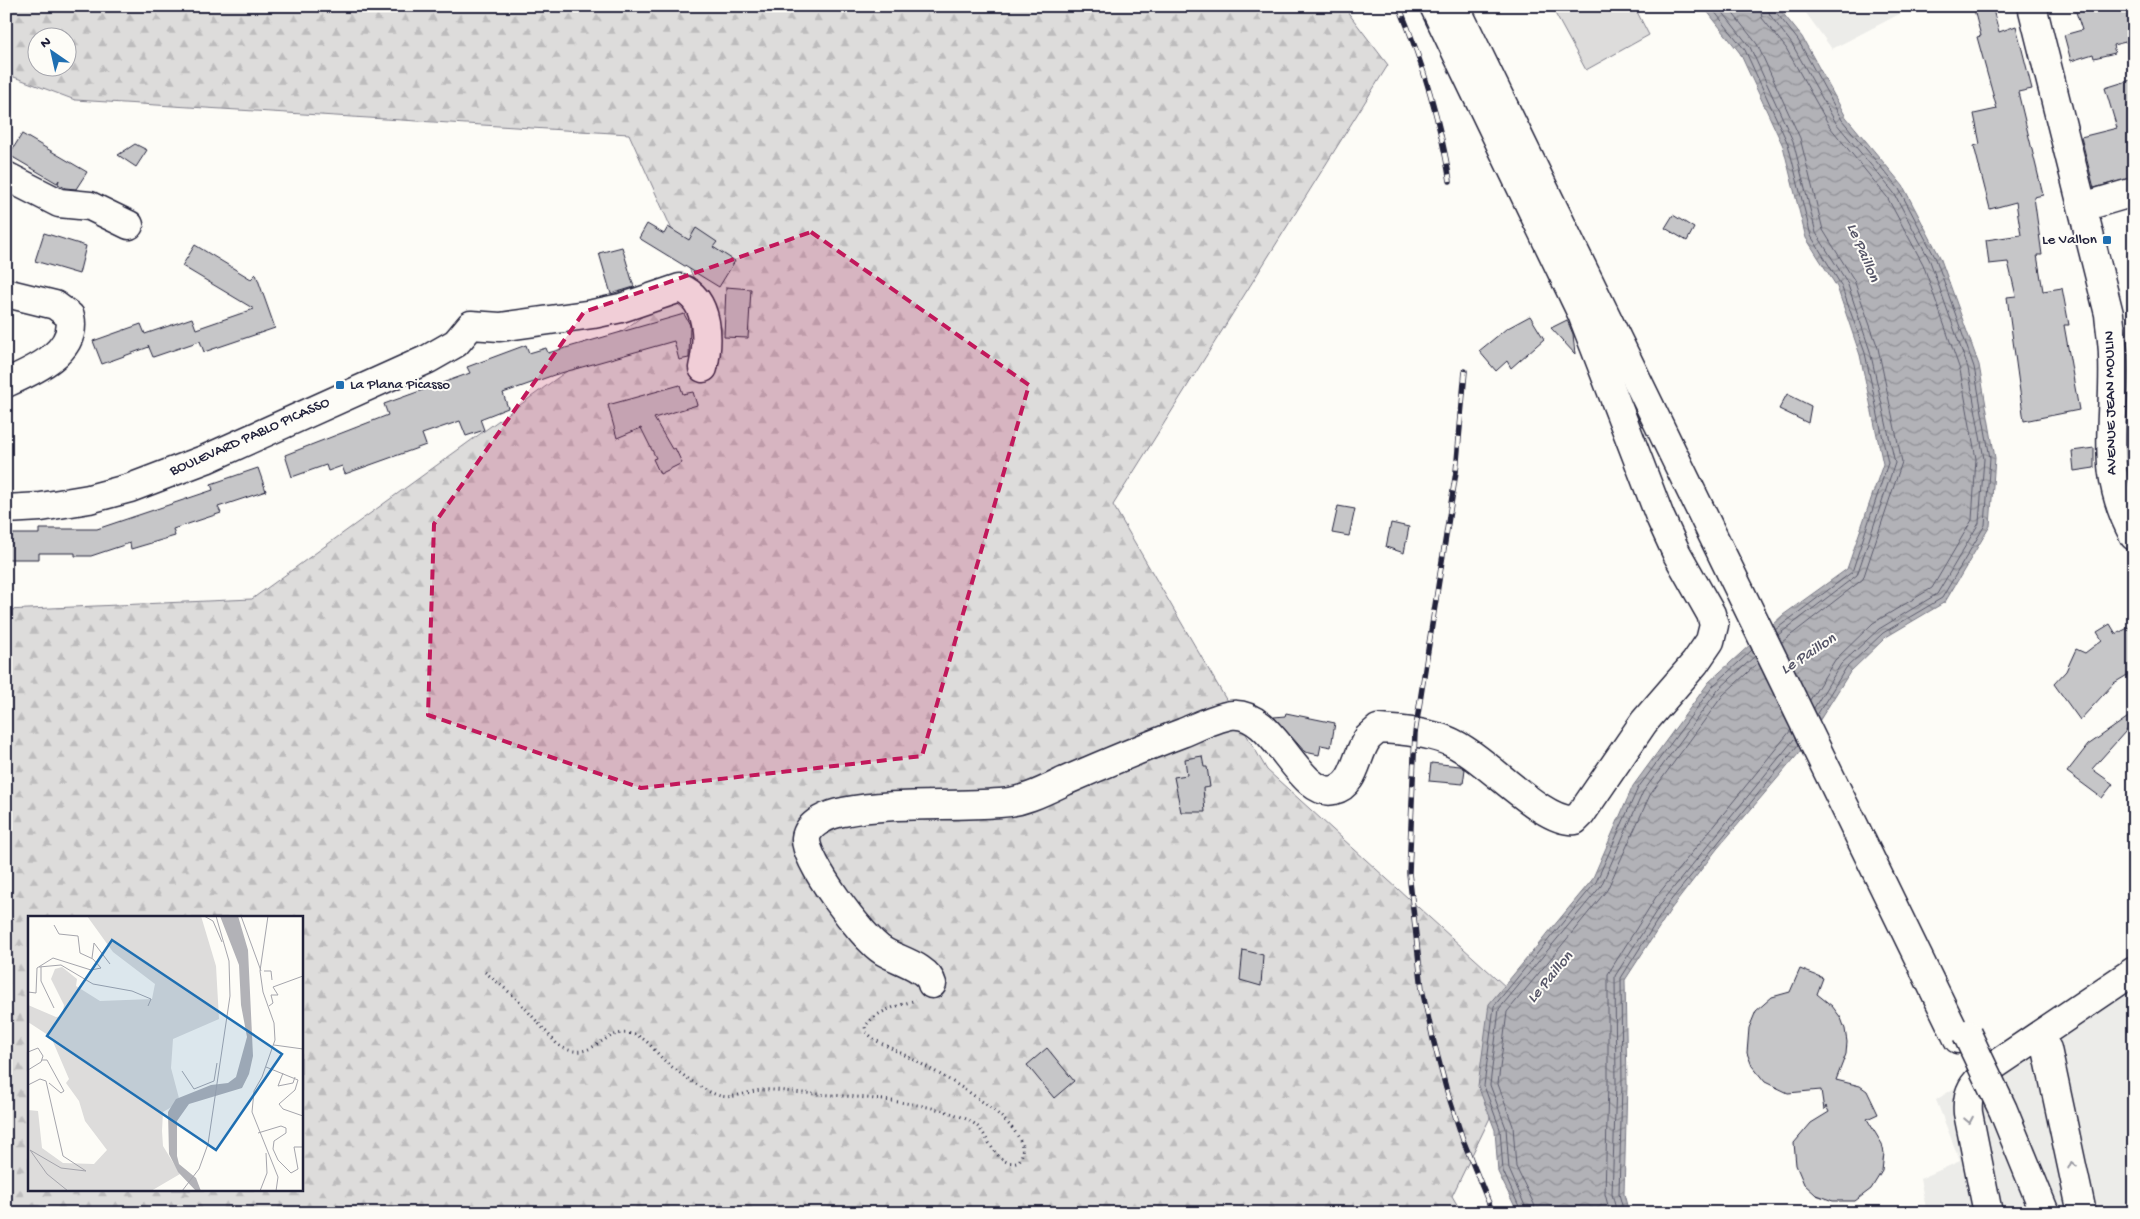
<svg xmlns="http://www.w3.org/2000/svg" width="2140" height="1219" font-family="'Gochi Hand',sans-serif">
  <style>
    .built { fill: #ecece9 }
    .forest { fill: url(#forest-firs); stroke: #807f8b; fill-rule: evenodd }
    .pitch { fill: #dddcdb; stroke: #807f8b }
    .water { fill: url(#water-waves); stroke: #787885 }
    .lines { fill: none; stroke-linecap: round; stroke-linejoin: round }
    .shore { stroke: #5c5c6d; stroke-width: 1 }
    .building { fill: #c6c6c8; stroke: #22223b }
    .minor-casing { stroke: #22223b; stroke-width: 31 }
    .major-casing { stroke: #22223b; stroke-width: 31 }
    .path { stroke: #22223b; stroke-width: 3; stroke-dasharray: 1 4; stroke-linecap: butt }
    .minor { stroke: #fdfcf7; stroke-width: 28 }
    .major { stroke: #fdfcf7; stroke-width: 28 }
    .rail-casing { stroke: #22223b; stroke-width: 5.5 }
    .rail { stroke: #fdfcf7; stroke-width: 4; stroke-dasharray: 11; stroke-linecap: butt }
    .major-bridge-casing { stroke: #22223b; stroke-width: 31; stroke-linecap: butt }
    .major-bridge { stroke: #fdfcf7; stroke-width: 28 }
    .oneway { stroke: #9a9aa2 }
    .marked { fill: #c2185b; fill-opacity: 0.2; stroke: #c2185b; stroke-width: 4; stroke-dasharray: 10 6; stroke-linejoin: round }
    .poi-dot { fill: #1f6fb2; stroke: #fdfcf7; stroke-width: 2 }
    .labels { text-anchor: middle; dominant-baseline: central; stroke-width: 4; stroke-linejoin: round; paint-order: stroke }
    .poi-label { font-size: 15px; fill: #22223b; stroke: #fdfcf7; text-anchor: end }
    .street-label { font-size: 15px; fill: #22223b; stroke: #fdfcf7 }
    .water-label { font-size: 16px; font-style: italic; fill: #545466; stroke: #fdfcf7 }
    .inset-road { fill: none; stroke: #a5a5ac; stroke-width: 1 }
    .view { fill: #1f6fb2; fill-opacity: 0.15; stroke: #1f6fb2; stroke-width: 2.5 }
    .inset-edge { fill: none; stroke: #22223b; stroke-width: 2.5 }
  </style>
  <defs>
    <pattern id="forest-firs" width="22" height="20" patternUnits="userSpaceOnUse" patternTransform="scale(1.25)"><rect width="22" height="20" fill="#dddcdb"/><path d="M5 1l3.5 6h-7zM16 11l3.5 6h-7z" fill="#bdbcbd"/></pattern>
    <pattern id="water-waves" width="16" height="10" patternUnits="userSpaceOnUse" patternTransform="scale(1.25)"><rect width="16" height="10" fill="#b2b2b7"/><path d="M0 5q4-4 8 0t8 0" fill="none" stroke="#909096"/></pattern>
  </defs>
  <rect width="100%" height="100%" fill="#fdfcf7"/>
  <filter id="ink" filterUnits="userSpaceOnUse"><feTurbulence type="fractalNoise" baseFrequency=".02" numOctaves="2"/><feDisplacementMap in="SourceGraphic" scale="10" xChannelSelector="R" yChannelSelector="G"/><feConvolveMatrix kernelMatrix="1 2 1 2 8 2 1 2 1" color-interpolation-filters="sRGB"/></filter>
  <g filter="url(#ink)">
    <path class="built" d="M 1801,6 L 1915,6 L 1832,49 Z
      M 2134,972 L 2134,1213 L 1927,1213 L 1920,1179 L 1960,1161 L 1936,1100 Z"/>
    <path class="forest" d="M 6,6 L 1343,6 L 1388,65 L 1113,505 L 1267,770 L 1539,1017 L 1452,1196 L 1462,1213 L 51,1213 L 39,1206 L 6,1206 L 6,967 L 12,962 L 6,948 L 6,610 L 252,599 L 694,279 L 629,134 L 75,100 L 6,74 ZM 38,38 L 68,38 L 68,68 L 38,68 ZM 29,918 L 301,918 L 301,1190 L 29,1190 Z"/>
    <path class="pitch" d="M 1551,6 L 1634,6 L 1649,35 L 1586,70 Z"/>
    <path class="water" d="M 1703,6 L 1777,6 L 1802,37 L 1846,117 L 1903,186 L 1940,257 L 1979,365 L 1995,458 L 1990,526 L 1945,602 L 1886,637 L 1850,672 L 1799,753 L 1717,849 L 1671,909 L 1625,980 L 1627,1084 L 1624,1194 L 1629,1213 L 1518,1213 L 1498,1172 L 1495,1130 L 1478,1086 L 1489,1004 L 1592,880 L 1633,786 L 1709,682 L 1783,615 L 1847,569 L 1883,464 L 1860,355 L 1837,287 L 1806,238 L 1783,146 L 1740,53 Z"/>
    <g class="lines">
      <path class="shore" d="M 1710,6 L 1745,50 L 1788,144 L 1811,236 L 1841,285 L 1865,353 L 1888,463 L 1852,572 L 1775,630
        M 1718,6 L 1750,47 L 1793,141 L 1816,233 L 1847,282 L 1870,351 L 1895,463 L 1857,575 L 1778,635
        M 1727,6 L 1757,44 L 1800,138 L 1823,230 L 1854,280 L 1878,348 L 1902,462 L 1863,579 L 1782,642
        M 1760,6 L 1762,18 L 1786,48 L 1830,127 L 1887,197 L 1923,264 L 1960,370 L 1976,459 L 1972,520 L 1932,588 L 1873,623 L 1835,660 L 1810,700
        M 1767,6 L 1770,15 L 1792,44 L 1836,123 L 1894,193 L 1930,261 L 1968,368 L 1984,459 L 1979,523 L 1937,594 L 1879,629 L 1841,664 L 1814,708
        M 1774,6 L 1775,11 L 1798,40 L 1842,120 L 1899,189 L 1936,259 L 1974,367 L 1990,458 L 1985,525 L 1942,598 L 1883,633 L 1846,668 L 1817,715
        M 1522,1213 L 1503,1171 L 1500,1129 L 1484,1086 L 1494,1006 L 1596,882 L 1638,788 L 1713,686 L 1752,650
        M 1528,1213 L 1509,1169 L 1506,1128 L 1490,1085 L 1499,1009 L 1601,886 L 1643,792 L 1718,690 L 1755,656
        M 1536,1213 L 1534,1204 L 1516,1167 L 1513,1126 L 1498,1084 L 1507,1012 L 1607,890 L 1650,795 L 1723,695 L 1758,663
        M 1610,1213 L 1605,1194 L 1608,1084 L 1608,974 L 1656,897 L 1791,730
        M 1617,1213 L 1612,1194 L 1616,1084 L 1615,976 L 1662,902 L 1795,738
        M 1624,1213 L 1619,1194 L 1622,1085 L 1621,978 L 1667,905 L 1798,745"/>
    </g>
    <path class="building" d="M 1973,6 L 1992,6 L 1999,32 L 2016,26 L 2032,89 L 2018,92 L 2043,195 L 2034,197 L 2042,255 L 2037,255 L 2043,291 L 2062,288 L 2069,325 L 2064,325 L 2079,410 L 2024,421 L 2007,297 L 2016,296 L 2008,262 L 1989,264 L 1986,240 L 2021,235 L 2016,202 L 1990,209 L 1974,146 L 1980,144 L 1974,114 L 1997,109 L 1977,37 L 1981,36 Z
      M 2074,6 L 2134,6 L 2134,40 L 2113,45 L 2115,53 L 2094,58 L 2093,54 L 2071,61 L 2064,35 L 2082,30 Z
      M 2134,79 L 2134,177 L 2094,188 L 2081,137 L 2117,128 L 2105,88 Z
      M 22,134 L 87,172 L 76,189 L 65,188 L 58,184 L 59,180 L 57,183 L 9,155 Z
      M 135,144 L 147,150 L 136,167 L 118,155 Z
      M 1673,215 L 1694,228 L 1687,241 L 1665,228 Z
      M 647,224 L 664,234 L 668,227 L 689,240 L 696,228 L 717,242 L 713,247 L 735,261 L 719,287 L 639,238 Z
      M 44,233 L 86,246 L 79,274 L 35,261 Z
      M 195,245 L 251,279 L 256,274 L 275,328 L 204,352 L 200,341 L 153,357 L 148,345 L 149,347 L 102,364 L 93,341 L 141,324 L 145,334 L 192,318 L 196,329 L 254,309 L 182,266 Z
      M 622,247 L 634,287 L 611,294 L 599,253 Z
      M 726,287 L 751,289 L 748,338 L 724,337 Z
      M 684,314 L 690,325 L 689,358 L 679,360 L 674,341 L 554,375 L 503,393 L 508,408 L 480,419 L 484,430 L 466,436 L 460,421 L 422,434 L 426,445 L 345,474 L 342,466 L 328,471 L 326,465 L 292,477 L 285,455 L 388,415 L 384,404 L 470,373 L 467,367 L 526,345 L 529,353 L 546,348 L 548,353 Z
      M 1530,316 L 1544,339 L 1511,368 L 1507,361 L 1496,371 L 1479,351 L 1506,329 Z
      M 1567,320 L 1573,334 L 1575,354 L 1551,328 Z
      M 680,385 L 683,394 L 693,392 L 697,405 L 654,418 L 672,449 L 675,448 L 682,463 L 660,474 L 653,459 L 656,458 L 641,428 L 617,438 L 608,405 Z
      M 1787,394 L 1811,406 L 1808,423 L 1779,409 Z
      M 2094,448 L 2094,468 L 2074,471 L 2072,451 Z
      M 258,468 L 266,491 L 218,507 L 221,513 L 173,529 L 175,536 L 131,549 L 130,543 L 91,556 L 75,556 L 75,553 L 39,553 L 39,559 L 6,559 L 6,534 L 39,534 L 39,529 L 97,529 L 213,490 L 211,484 Z
      M 1338,506 L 1355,509 L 1349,536 L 1332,533 Z
      M 1391,523 L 1409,527 L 1404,553 L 1386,547 Z
      M 2110,624 L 2116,634 L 2134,625 L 2134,671 L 2114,683 L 2080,720 L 2054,684 L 2066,671 L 2076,649 L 2085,653 L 2102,640 L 2097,632 Z
      M 1286,713 L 1335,723 L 1331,747 L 1321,745 L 1319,755 L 1305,752 L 1274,717 L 1285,716 Z
      M 2134,713 L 2134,722 L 2092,769 L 2113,784 L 2102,798 L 2067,772 L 2088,745 Z
      M 1202,756 L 1204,767 L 1207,767 L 1210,787 L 1203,788 L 1205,812 L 1181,812 L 1174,777 L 1187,775 L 1185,759 Z
      M 1431,763 L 1460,766 L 1465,769 L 1463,784 L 1429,781 Z
      M 1243,950 L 1263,955 L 1261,986 L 1240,980 Z
      M 1800,969 L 1823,978 L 1817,994 L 1832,1006 L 1841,1018 L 1845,1029 L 1847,1042 L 1846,1054 L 1836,1080 L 1860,1086 L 1867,1091 L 1878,1114 L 1867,1119 L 1882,1144 L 1884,1153 L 1882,1171 L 1871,1189 L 1855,1201 L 1833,1201 L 1816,1195 L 1804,1184 L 1796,1165 L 1794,1143 L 1811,1123 L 1829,1112 L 1826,1106 L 1824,1110 L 1821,1090 L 1788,1093 L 1765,1082 L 1752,1066 L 1747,1053 L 1749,1028 L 1756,1011 L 1772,997 L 1790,992 Z
      M 1047,1048 L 1074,1081 L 1054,1098 L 1027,1065 Z"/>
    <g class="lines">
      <defs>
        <path id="minor" d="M 2032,6 L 2109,314 C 2110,328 2113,342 2113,356 C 2116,425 2098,470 2134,536
          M 6,176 L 59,203 L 90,206 L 129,225
          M 2083,207 L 2134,192
          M 6,293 L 55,305 L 70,316 C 78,352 33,371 6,383
          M 6,509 L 41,507 L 89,499 L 130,488 L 206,459 L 428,359 L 456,343 L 471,325 L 500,327 L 593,314 L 621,308 L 680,288 C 710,300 709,341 703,368
          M 932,984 C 928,967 897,960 883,951 C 863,939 804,861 806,838 C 808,823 830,814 843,812 C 894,802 948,807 1000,803 C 1023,802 1044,791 1065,781 C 1104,764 1142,748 1182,733 C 1197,727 1214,718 1231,715 C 1274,709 1299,799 1334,790 C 1356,785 1356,753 1368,738 C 1371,735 1375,732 1378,729 C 1400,730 1425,732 1446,740 C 1484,754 1541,824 1575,820 L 1581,814 L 1644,722 L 1695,663 L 1710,641 L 1714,625 L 1711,614 L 1677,554 L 1660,517 L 1582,314 L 1434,6
          M 2039,1037 L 2047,1049 L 2082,1213
          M 1988,1213 L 1968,1113 C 1966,1091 1974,1083 1989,1069 L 2134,971"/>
        <path id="major" d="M 1455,6 L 1958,1039"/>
      </defs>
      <use href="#minor" class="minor-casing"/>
      <use href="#major" class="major-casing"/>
      <path class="path" d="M 485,972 L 515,997 L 558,1045 C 593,1066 601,1027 632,1034 C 647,1037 655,1052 666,1062 C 678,1072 706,1093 721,1096 C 735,1099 748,1091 762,1090 C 775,1089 790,1092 804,1093 C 828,1095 852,1096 875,1099 C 901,1102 958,1109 977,1126 C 990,1138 997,1170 1019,1161 C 1046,1122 902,1054 875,1040 L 866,1032 L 865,1027 C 875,1011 898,1006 916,1000"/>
      <use href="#minor" class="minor"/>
      <use href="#major" class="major"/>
      <defs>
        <path id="rail" d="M 1399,6 C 1423,63 1440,121 1450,181
          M 1465,371 L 1456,472 L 1415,733 L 1409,873 L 1422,989 L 1433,1039 L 1446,1088 L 1463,1140 L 1493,1213"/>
      </defs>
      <use href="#rail" class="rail-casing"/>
      <use href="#rail" class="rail"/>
      <defs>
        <path id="major-bridge" d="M 1967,1034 L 2003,1110 L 2045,1213"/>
      </defs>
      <use href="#major-bridge" class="major-bridge-casing"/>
      <use href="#major-bridge" class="major-bridge"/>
    </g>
    <defs><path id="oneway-chevron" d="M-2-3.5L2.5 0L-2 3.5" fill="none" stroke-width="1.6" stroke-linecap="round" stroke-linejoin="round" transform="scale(1.25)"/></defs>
    <g class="oneway">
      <use href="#oneway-chevron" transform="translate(1969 1120) rotate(79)"/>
      <use href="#oneway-chevron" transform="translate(2072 1165) rotate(-102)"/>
    </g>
  </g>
  <path class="marked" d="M 811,232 L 1029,385 L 922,756 L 641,788 L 428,715 L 434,524 L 584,312 Z"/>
  <g class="poi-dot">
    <rect x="2102" y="235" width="10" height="10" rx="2.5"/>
    <rect x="335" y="380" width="10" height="10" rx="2.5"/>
  </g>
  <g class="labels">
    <g class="poi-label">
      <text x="2097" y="240">Le Vallon</text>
      <text x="350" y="385" text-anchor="start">La Plana Picasso</text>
    </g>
    <g class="street-label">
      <text transform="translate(2111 403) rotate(-91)">AVENUE JEAN MOULIN</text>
      <text transform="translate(250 437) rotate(-24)">BOULEVARD PABLO PICASSO</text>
    </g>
    <g class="water-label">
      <text transform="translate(1862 253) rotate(67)">Le Paillon</text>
      <text transform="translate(1809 655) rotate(-33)">Le Paillon</text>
      <text transform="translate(1551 978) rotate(-50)">Le Paillon</text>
    </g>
  </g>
  <g transform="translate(28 916)">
    <rect width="275" height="275" fill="#fdfcf7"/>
    <path d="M 59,0 L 173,0 L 188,50 L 191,103 L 145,123 L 143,152 L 152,186 L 135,196 L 134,215 L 135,230 L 152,258 L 123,275 L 0,275 L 0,194 L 10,195 L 14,232 L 35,247 L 66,248 L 79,234 L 57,205 L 51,185 L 38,167 L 41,163 L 23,121 L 0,106 L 0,89 L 28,101 L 34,100 L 36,89 L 23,63 L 27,53 L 34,51 L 49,63 L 48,70 L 72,85 L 124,83 L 127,68 L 85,36 Z" fill="#dddcdb"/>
    <path d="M 192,0 L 210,0 L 220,34 L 225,140 L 221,158 L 214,172 L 161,188 L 149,205 L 149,240 L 151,248 L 168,262 L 173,275 L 168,275 L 150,256 L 141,238 L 140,196 L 148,183 L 183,169 L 200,167 L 208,161 L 219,121 L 213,89 L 211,49 Z" fill="#b2b2b7"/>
    <path class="inset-road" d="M 176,0 L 185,5 L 194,26M 213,0 L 233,55M 240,0 L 232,55 L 235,76 L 246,107 L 247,124 L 234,161 L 226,175 L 224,196 L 250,261 L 248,275M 64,42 L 66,27 L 82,48M 11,51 L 33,49 L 65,68 L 104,75 L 123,83 L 120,90M 13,51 L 13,65 L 26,92M 236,55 L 243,55 L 244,64M 0,76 L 8,77 L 9,52 L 25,42 L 63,54 L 73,52 L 65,43 L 52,37 L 50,20 L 31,18 L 26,9M 241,90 L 245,87 L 243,79 L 250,79 L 245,71 L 275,60M 246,129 L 275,133M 0,136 L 10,132 L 15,140 L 13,146 L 0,154M 14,144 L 19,144 L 36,175 L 33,177 L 21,167M 238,151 L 270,164 L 267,174 L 251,188 L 255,193 L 275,200M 154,155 L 166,173 L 186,165 L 189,147M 255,157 L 250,170 L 265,167 L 267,161M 0,169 L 12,163 L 18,165 L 35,240 L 58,255 L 33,252 L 2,234 L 19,258 L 40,275M 230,217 L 253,210 L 258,212 L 258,217 L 246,225 L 245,233 L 250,244 L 263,257 L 270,253 L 266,231 L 275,231M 154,275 L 171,253 L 180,228 L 202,80 L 201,45 L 188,0M 232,275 L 239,257 L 238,237"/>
    <path class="view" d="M 84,24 L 254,138 L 188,234 L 19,120 Z"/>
    <rect width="275" height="275" class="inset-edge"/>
  </g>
  <rect width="2140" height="1219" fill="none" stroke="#fdfcf7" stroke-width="25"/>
  <rect x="12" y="12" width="2115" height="1194" fill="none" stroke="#22223b" stroke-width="2" filter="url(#ink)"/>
  <g transform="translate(52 52) rotate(326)"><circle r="24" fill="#fdfcf7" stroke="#a5a5ac"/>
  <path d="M0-4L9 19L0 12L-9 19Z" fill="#1f6fb2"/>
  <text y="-8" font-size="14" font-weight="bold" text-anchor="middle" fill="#22223b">N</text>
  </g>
</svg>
